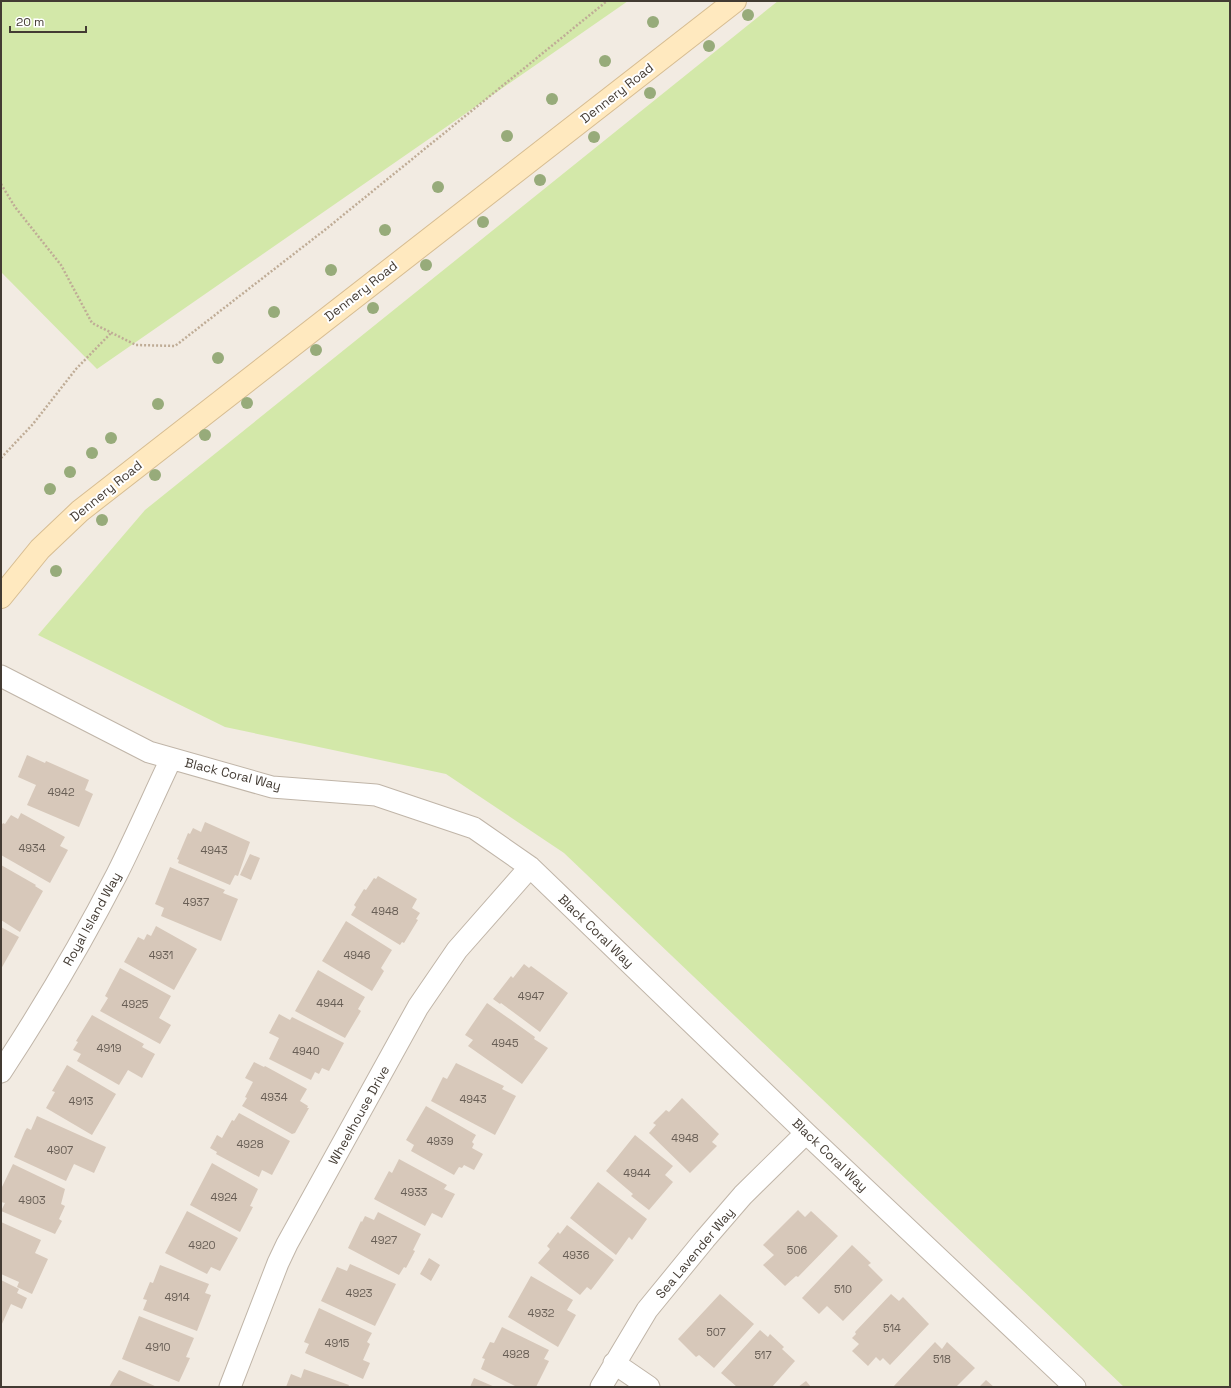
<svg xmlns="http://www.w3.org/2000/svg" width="1231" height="1388" font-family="'Space Grotesk',sans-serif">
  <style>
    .green { fill: #d3e8a9 }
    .building { fill: #d7c8ba }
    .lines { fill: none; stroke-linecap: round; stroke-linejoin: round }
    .street-casing { stroke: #c0b5a8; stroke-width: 23 }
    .secondary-casing { stroke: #d7bd92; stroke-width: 24 }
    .path { stroke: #bfac96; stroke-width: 2.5; stroke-dasharray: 2 2; stroke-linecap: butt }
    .street { stroke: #fff; stroke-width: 21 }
    .secondary { stroke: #ffe9bf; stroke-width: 22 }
    .tree { fill: #97ab7a }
    .labels { text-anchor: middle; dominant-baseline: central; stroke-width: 4; stroke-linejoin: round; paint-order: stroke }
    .number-label { font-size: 11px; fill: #685e55 }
    .street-label { font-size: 13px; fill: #433b33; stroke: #fff }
  </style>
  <rect width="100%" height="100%" fill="#f2ebe2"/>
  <path class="green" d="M 1,1 L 628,1 L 97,369 L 1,272 Z
    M 778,1 L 1230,1 L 1230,1387 L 1124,1387 L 564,853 L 446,774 L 225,727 L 38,635 L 145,510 Z"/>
  <path class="building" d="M 27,755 L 45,763 L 46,761 L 89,780 L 85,790 L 93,794 L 79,827 L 27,805 L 36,785 L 18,777 Z
    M 21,813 L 65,837 L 60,846 L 68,850 L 50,883 L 1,855 L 1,826 L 3,823 L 5,824 L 11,815 L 18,819 Z
    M 205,822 L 250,842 L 238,876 L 235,875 L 230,885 L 178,863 L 179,860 L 177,859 L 188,833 L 190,834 L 193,828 L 201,832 Z
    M 250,854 L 260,858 L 251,880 L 240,875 Z
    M 1,865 L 36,885 L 35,886 L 43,891 L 20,932 L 1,920 Z
    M 170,867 L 225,890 L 223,893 L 238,899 L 221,941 L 161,916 L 164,908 L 155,904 Z
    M 378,876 L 417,899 L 412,908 L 420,913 L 416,919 L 418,920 L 404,943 L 402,942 L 400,945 L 351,915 L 356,907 L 354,905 L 364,889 L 366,890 L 374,878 L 376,879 Z
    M 346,921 L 392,950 L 381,968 L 384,971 L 372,991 L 322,961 Z
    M 156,926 L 197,949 L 174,990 L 124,962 L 138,937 L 144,940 L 147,934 L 151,936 Z
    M 1,927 L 19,937 L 1,969 Z
    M 524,964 L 529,968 L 531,966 L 568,993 L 540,1032 L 501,1003 L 500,1004 L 493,999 L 511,976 L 513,978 Z
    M 120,968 L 171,996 L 159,1018 L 171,1025 L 160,1044 L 100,1011 L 108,998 L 105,996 Z
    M 318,970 L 365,997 L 358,1009 L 361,1011 L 345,1038 L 295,1011 Z
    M 487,1003 L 535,1037 L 534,1039 L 548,1048 L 522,1084 L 468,1046 L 473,1040 L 465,1035 Z
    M 279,1014 L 290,1020 L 292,1017 L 344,1043 L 329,1071 L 322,1068 L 319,1074 L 315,1072 L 311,1080 L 269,1059 L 279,1038 L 269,1033 Z
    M 92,1015 L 144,1044 L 142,1047 L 155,1054 L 142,1078 L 128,1070 L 119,1085 L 77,1061 L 81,1054 L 73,1050 L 78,1042 L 76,1041 Z
    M 254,1062 L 264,1067 L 265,1066 L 307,1089 L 300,1101 L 308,1106 L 307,1108 L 309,1108 L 295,1133 L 292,1134 L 242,1106 L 247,1098 L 245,1097 L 253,1082 L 245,1078 Z
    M 456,1063 L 504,1086 L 502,1089 L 516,1096 L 495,1135 L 431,1101 L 443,1077 L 447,1079 Z
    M 67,1065 L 116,1094 L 92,1135 L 46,1108 L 55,1092 L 52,1091 Z
    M 682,1098 L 719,1134 L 712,1142 L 717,1146 L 690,1173 L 649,1133 L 656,1125 L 653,1123 L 666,1110 L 669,1112 Z
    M 426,1106 L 476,1135 L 472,1142 L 474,1144 L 472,1148 L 483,1154 L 474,1170 L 464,1165 L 462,1168 L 459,1167 L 454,1175 L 411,1151 L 414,1145 L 406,1140 Z
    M 239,1113 L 290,1141 L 272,1175 L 262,1170 L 259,1177 L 216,1154 L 217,1152 L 210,1148 L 217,1135 L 222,1138 L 232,1120 L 234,1121 Z
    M 37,1116 L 106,1147 L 94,1173 L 74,1164 L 66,1181 L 14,1157 L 25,1131 L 27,1128 L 31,1130 Z
    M 635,1135 L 673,1166 L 665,1175 L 673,1182 L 649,1210 L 631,1196 L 633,1194 L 606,1171 Z
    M 399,1159 L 447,1185 L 444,1189 L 455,1194 L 442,1218 L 432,1213 L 425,1226 L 374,1199 L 389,1171 L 392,1173 Z
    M 212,1163 L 258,1189 L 250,1206 L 253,1207 L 240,1232 L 190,1205 Z
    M 13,1164 L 65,1189 L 61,1204 L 65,1206 L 59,1219 L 62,1221 L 55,1234 L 1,1211 L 5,1203 L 1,1202 L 1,1189 Z
    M 598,1182 L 647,1219 L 632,1240 L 629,1237 L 616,1255 L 570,1218 Z
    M 798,1210 L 805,1217 L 811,1211 L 838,1236 L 798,1277 L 796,1276 L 785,1286 L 763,1265 L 774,1255 L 763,1245 Z
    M 187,1211 L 238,1238 L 220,1271 L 211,1267 L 207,1274 L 165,1253 Z
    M 378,1212 L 421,1234 L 413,1250 L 415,1251 L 406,1268 L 404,1267 L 399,1275 L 348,1248 L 361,1221 L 362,1222 L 365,1216 L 374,1220 Z
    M 1,1222 L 41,1240 L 35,1253 L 48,1259 L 32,1294 L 17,1287 L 19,1282 L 1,1274 Z
    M 567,1225 L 614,1260 L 591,1290 L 587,1287 L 580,1295 L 538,1263 L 550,1249 L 547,1246 L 558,1232 L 560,1234 Z
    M 852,1245 L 871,1263 L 868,1265 L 883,1280 L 843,1321 L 827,1306 L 819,1314 L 802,1298 Z
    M 429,1258 L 440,1265 L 431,1281 L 420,1274 Z
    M 350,1264 L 396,1284 L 375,1326 L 321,1301 L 337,1267 L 347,1271 Z
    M 160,1265 L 209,1284 L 205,1293 L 211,1295 L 197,1331 L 143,1310 L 147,1300 L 143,1299 L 150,1282 L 153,1283 Z
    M 531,1276 L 573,1300 L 567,1310 L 576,1315 L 558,1347 L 508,1317 Z
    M 1,1280 L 19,1289 L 17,1293 L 27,1298 L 22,1309 L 11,1304 L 1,1326 Z
    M 720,1294 L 754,1324 L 714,1368 L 699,1355 L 696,1357 L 678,1339 Z
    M 891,1294 L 899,1301 L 903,1297 L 929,1324 L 890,1365 L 883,1358 L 880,1361 L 876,1357 L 868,1366 L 852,1351 L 859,1344 L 852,1338 L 856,1334 L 855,1332 Z
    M 319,1308 L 372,1333 L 367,1342 L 370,1344 L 363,1360 L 370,1363 L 363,1379 L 305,1353 L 309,1344 L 304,1342 Z
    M 139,1316 L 194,1338 L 186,1357 L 190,1358 L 179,1382 L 122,1359 Z
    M 502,1327 L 549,1350 L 544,1359 L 549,1361 L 536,1387 L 517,1387 L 481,1369 L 485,1359 L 482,1358 L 490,1342 L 494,1343 Z
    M 760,1330 L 768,1337 L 770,1334 L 784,1347 L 782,1349 L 795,1361 L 772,1387 L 737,1387 L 721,1373 Z
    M 935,1342 L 942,1349 L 947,1342 L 975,1368 L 956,1387 L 893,1387 Z
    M 304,1369 L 349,1385 L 348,1387 L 286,1387 L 291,1374 L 301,1378 Z
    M 119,1370 L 157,1387 L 109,1387 Z
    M 474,1378 L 495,1387 L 470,1387 Z
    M 986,1380 L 994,1387 L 979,1387 Z
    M 806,1381 L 811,1387 L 798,1387 Z"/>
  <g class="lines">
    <defs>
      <path id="street" d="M 1,676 L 149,752 L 272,787 L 376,795 L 474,828 L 530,867 L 806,1133 L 1075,1387
        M 1,1072 C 43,1008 82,942 117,874 C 136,836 153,797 171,759
        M 614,1363 L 649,1387
        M 230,1387 L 278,1263 L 287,1244 L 418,1007 L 457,950 L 530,867
        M 601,1387 L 647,1310 L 705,1239 L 743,1195 L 806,1133"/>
      <path id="secondary" d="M 1,597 L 40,549 L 80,511 L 735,1"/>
    </defs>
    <use href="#street" class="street-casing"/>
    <use href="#secondary" class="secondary-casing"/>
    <path class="path" d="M 1,184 L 15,207 L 61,265 L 92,323 L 136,345 L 175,346 L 326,229 L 607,1
      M 1,458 L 33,424 L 76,369 L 111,333"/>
    <use href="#street" class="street"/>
    <use href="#secondary" class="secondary"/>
  </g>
  <g class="tree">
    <circle cx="748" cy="15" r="6"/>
    <circle cx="653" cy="22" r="6"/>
    <circle cx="709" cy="46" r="6"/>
    <circle cx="605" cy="61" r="6"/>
    <circle cx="650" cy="93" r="6"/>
    <circle cx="552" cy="99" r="6"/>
    <circle cx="507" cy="136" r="6"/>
    <circle cx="594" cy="137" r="6"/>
    <circle cx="540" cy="180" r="6"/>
    <circle cx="438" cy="187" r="6"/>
    <circle cx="483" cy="222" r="6"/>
    <circle cx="385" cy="230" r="6"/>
    <circle cx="426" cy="265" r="6"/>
    <circle cx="331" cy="270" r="6"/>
    <circle cx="373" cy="308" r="6"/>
    <circle cx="274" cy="312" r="6"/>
    <circle cx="316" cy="350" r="6"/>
    <circle cx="218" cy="358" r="6"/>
    <circle cx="247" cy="403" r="6"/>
    <circle cx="158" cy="404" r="6"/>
    <circle cx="205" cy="435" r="6"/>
    <circle cx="111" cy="438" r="6"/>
    <circle cx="92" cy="453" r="6"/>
    <circle cx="70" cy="472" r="6"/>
    <circle cx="155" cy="475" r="6"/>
    <circle cx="50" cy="489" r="6"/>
    <circle cx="102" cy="520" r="6"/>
    <circle cx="56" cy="571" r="6"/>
  </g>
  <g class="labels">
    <g class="number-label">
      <text x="61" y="792">4942</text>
      <text x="32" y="848">4934</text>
      <text x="214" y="850">4943</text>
      <text x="196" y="902">4937</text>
      <text x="385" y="911">4948</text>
      <text x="161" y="955">4931</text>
      <text x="357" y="955">4946</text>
      <text x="531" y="996">4947</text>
      <text x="330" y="1003">4944</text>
      <text x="135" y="1004">4925</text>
      <text x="505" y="1043">4945</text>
      <text x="109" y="1048">4919</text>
      <text x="306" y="1051">4940</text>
      <text x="274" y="1097">4934</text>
      <text x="473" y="1099">4943</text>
      <text x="81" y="1101">4913</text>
      <text x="685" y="1138">4948</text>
      <text x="440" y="1141">4939</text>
      <text x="250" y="1144">4928</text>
      <text x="60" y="1150">4907</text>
      <text x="637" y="1173">4944</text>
      <text x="414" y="1192">4933</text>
      <text x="224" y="1197">4924</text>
      <text x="32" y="1200">4903</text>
      <text x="384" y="1240">4927</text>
      <text x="202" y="1245">4920</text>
      <text x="797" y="1250">506</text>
      <text x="576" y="1255">4936</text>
      <text x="843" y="1289">510</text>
      <text x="359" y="1293">4923</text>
      <text x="177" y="1297">4914</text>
      <text x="541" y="1313">4932</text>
      <text x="892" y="1328">514</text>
      <text x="716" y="1332">507</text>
      <text x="337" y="1343">4915</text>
      <text x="158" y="1347">4910</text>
      <text x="516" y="1354">4928</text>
      <text x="763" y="1355">517</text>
      <text x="942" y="1359">518</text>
    </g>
    <g class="street-label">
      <text transform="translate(617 93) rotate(-38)">Dennery Road</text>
      <text transform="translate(361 291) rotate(-38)">Dennery Road</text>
      <text transform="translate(106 491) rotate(-39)">Dennery Road</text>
      <text transform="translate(233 774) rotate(14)">Black Coral Way</text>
      <text transform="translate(92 919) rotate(-61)">Royal Island Way</text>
      <text transform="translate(596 931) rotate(44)">Black Coral Way</text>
      <text transform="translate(359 1115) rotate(-61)">Wheelhouse Drive</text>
      <text transform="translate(830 1155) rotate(44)">Black Coral Way</text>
      <text transform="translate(695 1253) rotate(-50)">Sea Lavender Way</text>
    </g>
  </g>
  <rect width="1231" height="1388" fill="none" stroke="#433b33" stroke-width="4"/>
  <path d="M10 26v6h76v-6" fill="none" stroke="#433b33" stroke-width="2"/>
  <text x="16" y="26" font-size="12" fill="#433b33" stroke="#ffffff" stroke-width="3" paint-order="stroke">20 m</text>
</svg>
